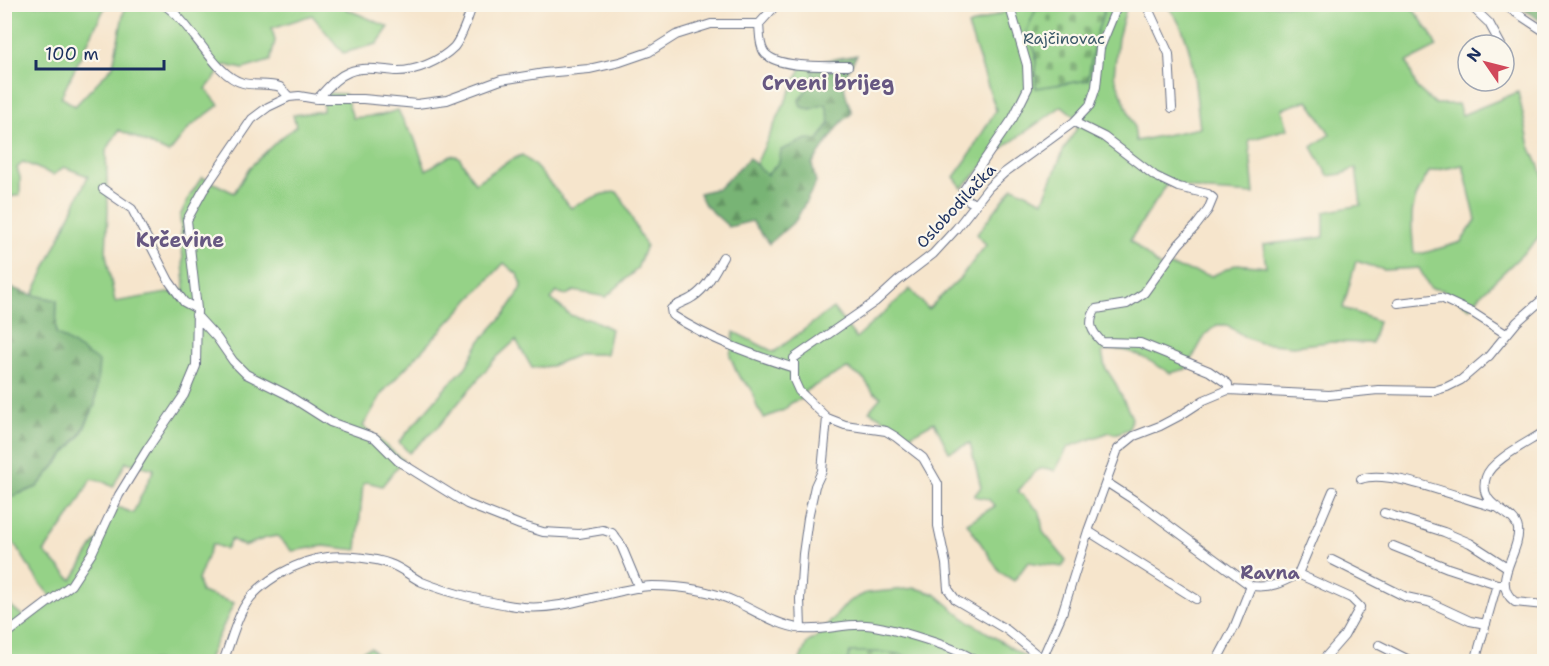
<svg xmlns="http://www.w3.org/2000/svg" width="1549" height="666" font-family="'Shantell Sans',sans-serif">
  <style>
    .grass { fill: #95d287; stroke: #588072; stroke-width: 1.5; fill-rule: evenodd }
    .forest { fill: url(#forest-firs); stroke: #4a7269; stroke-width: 1.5 }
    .cemetery { fill: url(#cemetery-stones); stroke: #588072; stroke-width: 1.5 }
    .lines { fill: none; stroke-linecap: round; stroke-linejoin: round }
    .minor-casing { stroke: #686f84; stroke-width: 10 }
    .minor { stroke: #fff; stroke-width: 8 }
    .labels { text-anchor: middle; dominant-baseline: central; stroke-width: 4.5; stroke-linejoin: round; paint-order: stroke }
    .park-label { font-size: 16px; fill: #3a5868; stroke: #fbf7ec }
    .street-label { font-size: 16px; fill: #1b2f5e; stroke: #fbf7ec }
    .neighbourhood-label { font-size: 18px; font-weight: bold; fill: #675882; stroke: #fbf7ec }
    .quarter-label { font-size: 20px; font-weight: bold; fill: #675882; stroke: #fbf7ec }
  </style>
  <defs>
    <pattern id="forest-firs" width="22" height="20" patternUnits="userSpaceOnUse" patternTransform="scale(1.5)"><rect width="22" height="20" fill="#78b474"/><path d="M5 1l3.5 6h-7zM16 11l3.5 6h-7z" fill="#629362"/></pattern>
    <pattern id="cemetery-stones" width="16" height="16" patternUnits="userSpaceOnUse" patternTransform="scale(1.5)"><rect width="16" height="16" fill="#95d287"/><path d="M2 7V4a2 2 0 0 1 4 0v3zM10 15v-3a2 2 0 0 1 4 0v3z" fill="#79ab72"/></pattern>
  </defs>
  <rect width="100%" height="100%" fill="#fbf7ec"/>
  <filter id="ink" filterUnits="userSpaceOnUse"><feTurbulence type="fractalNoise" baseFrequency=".0167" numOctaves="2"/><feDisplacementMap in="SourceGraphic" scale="12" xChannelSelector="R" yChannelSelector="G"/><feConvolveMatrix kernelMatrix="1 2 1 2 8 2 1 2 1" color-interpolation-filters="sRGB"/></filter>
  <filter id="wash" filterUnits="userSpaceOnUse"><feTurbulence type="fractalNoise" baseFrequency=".008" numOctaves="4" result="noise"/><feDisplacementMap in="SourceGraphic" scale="24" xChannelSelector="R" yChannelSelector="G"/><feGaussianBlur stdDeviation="1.35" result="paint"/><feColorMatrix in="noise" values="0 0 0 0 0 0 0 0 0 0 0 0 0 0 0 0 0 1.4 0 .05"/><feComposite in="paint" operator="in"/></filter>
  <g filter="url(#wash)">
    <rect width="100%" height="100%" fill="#f6e5cc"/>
    <path class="grass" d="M 5,5 L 106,5 L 61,97 L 75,106 L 113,66 L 125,5 L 348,5 L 346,9 L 389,27 L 377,44 L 343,53 L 312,15 L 272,28 L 275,41 L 270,61 L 243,69 L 225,65 L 206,89 L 219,105 L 190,127 L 169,153 L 119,130 L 106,151 L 108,209 L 106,254 L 115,302 L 185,290 L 180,216 L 190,195 L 202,177 L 234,193 L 249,168 L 276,142 L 296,126 L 293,115 L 323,111 L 323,93 L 345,94 L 353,118 L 382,115 L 398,110 L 406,126 L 414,137 L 426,170 L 451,155 L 459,157 L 475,183 L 509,161 L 522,155 L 536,167 L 571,208 C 586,200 600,193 617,192 C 630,208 634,228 646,245 L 637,269 L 606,297 L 574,291 L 566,295 L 557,292 L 551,299 L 570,315 L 583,319 L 591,319 L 611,329 L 606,354 L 580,354 L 551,366 L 532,368 L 516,340 L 495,359 L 439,426 L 409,453 L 399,442 L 448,385 L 466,367 L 480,341 L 504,315 L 517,296 L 522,284 L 518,275 L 504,263 L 383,392 L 363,426 L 403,460 L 382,486 L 367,482 L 363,484 L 357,550 L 324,546 L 292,551 L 277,536 L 266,538 L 244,546 L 231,539 L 226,549 L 212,544 L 198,580 L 201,592 L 234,603 L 207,661 L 5,661 L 5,597 L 11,606 L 24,617 L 52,597 C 33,580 24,552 5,533 L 5,499 L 37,487 L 81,435 L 95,405 L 56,333 L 57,300 L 33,295 L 88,176 L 64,167 L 53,175 L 23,162 L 17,168 L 20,177 L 20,195 L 9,197 L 5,195 ZM 126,462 L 154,469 L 133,513 L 117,507 L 72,580 L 44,552 L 75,508 L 91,479 L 104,482 L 113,487 Z
      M 1005,5 L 1038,5 L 1026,32 L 1036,53 L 1036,88 L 1088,80 L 1095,38 L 1106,5 L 1127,5 L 1118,38 L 1114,75 L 1134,126 L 1136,141 L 1200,128 C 1194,87 1196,36 1166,5 L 1410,5 L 1429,31 L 1437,47 L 1407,62 L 1417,88 L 1435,104 L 1458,104 L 1462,115 L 1518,92 L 1530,146 L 1544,178 L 1544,230 L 1533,244 L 1483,292 L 1470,308 L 1443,290 L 1430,288 L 1419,268 L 1384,270 L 1356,261 L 1343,308 L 1378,321 L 1372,343 L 1329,342 L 1293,346 L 1260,343 L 1245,337 L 1227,325 L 1217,325 L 1206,334 L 1186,369 L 1170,373 C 1149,361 1126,343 1102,352 L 1105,367 L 1116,384 L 1132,418 L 1129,429 L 1115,434 L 1110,432 L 1068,447 L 1055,471 C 1037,461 1030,479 1018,491 L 1040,512 L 1043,532 L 1066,560 L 1062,567 L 1028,562 L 1014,581 L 1000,572 L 967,523 L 995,506 L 988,499 L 974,496 L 981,487 L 970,443 L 949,452 L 934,422 L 907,437 L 895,425 L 869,411 L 881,397 L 873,392 L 864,379 L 847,368 L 805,391 L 803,399 L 792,402 L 784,410 L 764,418 L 757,407 L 751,388 L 739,377 L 730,356 L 734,332 L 774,352 L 833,308 L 856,338 L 910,289 L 928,309 L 961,277 L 986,245 L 977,234 L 1013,187 L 1043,201 L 1064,149 L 1076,130 L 1079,120 L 1062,106 L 997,152 L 962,188 L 954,177 L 967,159 L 996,110 L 968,26 L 1007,11 ZM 1308,100 L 1330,134 L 1312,147 L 1328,176 L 1342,174 L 1356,168 L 1361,205 L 1324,212 L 1324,237 L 1263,245 L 1266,267 L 1237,264 L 1212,276 L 1170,266 L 1160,267 L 1130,240 L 1168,183 L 1209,191 L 1254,194 L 1249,140 L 1288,129 L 1282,109 ZM 1463,165 L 1476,220 L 1461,242 L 1424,253 L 1414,253 C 1410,216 1409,204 1429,172 Z
      M 810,63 L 815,83 L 808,88 L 799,100 L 801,106 L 811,109 L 826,103 L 830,123 L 818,140 L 779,162 L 767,176 L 756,164 L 803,64 Z
      M 916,588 L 935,594 L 964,618 L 1032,661 L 799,662 L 807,643 L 818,636 L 848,602 L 866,593 Z
      M 371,648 L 382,661 L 360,661 L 362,651 Z"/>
    <path class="forest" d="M 1517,5 L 1544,5 L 1544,23 Z
      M 857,55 C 840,81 842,85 852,113 L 841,123 L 812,164 L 816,183 L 796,220 L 769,244 L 752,221 L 729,227 L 705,205 L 699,193 L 719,188 L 749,158 L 767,175 L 779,162 L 781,150 L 807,139 L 818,140 L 830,123 L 826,104 L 811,109 L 801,107 L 799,100 L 808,88 L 815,83 L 810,63 Z
      M 5,286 L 33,295 L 57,300 L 56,333 L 99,362 L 95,405 L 80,435 L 37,487 L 5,499 Z"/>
    <path class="cemetery" d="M 1038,5 L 1106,5 L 1095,38 L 1088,80 L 1036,88 L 1036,53 L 1026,32 Z
      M 850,652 C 872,652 898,650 917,661 L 847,661 Z"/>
  </g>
  <g filter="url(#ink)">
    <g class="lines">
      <defs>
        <path id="minor" d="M 163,4 C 192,22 214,76 243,83 C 255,86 268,83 280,87 L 289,97
          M 1146,4 L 1169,54 L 1172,108
          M 1469,4 L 1489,23 L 1501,45
          M 1503,4 L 1544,31
          M 759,24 C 760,33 759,44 764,52 C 776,69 828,66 848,66
          M 1504,62 L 1504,64
          M 317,99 C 327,89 336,77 349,72 C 363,66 381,70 395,71 C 415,72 440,61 454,47 C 463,36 468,17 473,4
          M 1074,122 L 1104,137 L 1155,176 L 1178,187 L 1208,194 L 1213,198 L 1208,210 L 1195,227 L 1179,244 L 1144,293 L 1127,304 L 1096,309 C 1087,323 1091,331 1102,342 L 1140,343 L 1209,371 L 1228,384 L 1228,390
          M 103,189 L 132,209 L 169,281 L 184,302 L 197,309
          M 976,205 L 965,198 L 963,191 L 1013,118 L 1028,88 L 1027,65 L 1009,4
          M 723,257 C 715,271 707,288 693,297 C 686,302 678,303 671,309 L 672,315 C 711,340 750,354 794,368
          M 1398,303 L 1441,298 L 1473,313 L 1506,334
          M 196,315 L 217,338 L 233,361 L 246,374 L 286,394 L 330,422 L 375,438 L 398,461 L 467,504 L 520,525 L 543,532 L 579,534 L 603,530 L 612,533 L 621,545 L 639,588
          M 1544,432 C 1529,442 1491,460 1486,477 C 1476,508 1516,510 1518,529 C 1521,553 1489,582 1515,602 L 1544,605
          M 1361,479 C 1390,468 1463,500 1495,507
          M 1106,482 L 1140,504 L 1251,586 C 1271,588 1280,584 1298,574 L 1351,598 L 1360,607 L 1344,636 L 1323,660
          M 1384,513 L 1444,532 L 1470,543 L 1507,567
          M 1088,531 L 1196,599
          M 1393,546 L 1448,568 L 1497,584
          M 1332,560 L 1406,597 L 1429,602 L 1470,621 L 1486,624
          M 1298,574 L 1333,491
          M 801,629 L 800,599 L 803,554 L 808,518 L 815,486 L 822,471 L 827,418
          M 4,636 L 71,585 L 92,553 L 119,495 L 148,448 L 184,395 L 196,366 L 197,309 L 187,220 L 203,191 L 252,119 L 268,107 L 289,97 L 299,96 L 317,99 L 363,99 L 417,104 L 447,100 L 501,80 L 545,73 L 589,69 L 620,62 L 649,52 L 676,35 L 711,24 L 759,24 L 777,4
          M 1379,645 L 1413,662
          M 1042,659 L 1062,614 L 1088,531 L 1118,449 L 1134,436 L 1160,426 L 1181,415 L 1204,400 L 1228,390 L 1329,395 L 1378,390 L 1434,391 L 1447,387 L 1461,380 L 1489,356 L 1517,322 L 1544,298
          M 223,662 C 230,644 235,623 244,607 C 259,581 299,560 328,557 C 344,555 375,558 390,564 C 402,568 411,577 422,582 C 448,593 495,604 523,607 C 556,610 589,598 621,591 C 631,589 642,586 652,586 C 681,586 710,590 736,602 C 757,612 779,626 803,629 C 824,631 846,623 866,625 C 889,627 961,648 977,662
          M 1046,662 L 1007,630 L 956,600 L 948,589 L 946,564 L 938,526 L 938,484 L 923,458 L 896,437 L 886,431 L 845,425 L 827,418 L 799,391 L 794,380 L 794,358 L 875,302 L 899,280 L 933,254 L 956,229 L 989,187 L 1004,173 L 1074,122 L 1090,105 L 1096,87 L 1100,48 L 1118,4
          M 1216,662 L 1234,628 L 1251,586
          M 1475,662 L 1497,584 L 1502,584"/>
      </defs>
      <use href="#minor" class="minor-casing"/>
      <use href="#minor" class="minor"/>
    </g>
  </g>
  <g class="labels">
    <g class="park-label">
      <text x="1064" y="38">Rajčinovac</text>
    </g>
    <g class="street-label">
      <text transform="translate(956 206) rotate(-47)">Oslobodilačka</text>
    </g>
    <g class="neighbourhood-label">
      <text x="1270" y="573">Ravna</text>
    </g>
    <g class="quarter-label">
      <text x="828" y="83">Crveni brijeg</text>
      <text x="180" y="240">Krčevine</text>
    </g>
  </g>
  <rect width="1549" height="666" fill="none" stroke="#fbf7ec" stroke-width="24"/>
  <g transform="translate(1486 63) rotate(305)"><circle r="28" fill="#fbf7ec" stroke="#a1a7b3" stroke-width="1.5"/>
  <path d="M0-4.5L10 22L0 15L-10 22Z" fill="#d1495b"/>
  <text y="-9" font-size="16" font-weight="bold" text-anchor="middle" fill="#1b2f5e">N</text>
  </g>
  <path d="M36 60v9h128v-9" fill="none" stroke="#1b2f5e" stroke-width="3"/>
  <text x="45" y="60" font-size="18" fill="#1b2f5e" stroke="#fbf7ec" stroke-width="4.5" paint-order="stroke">100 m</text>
</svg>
